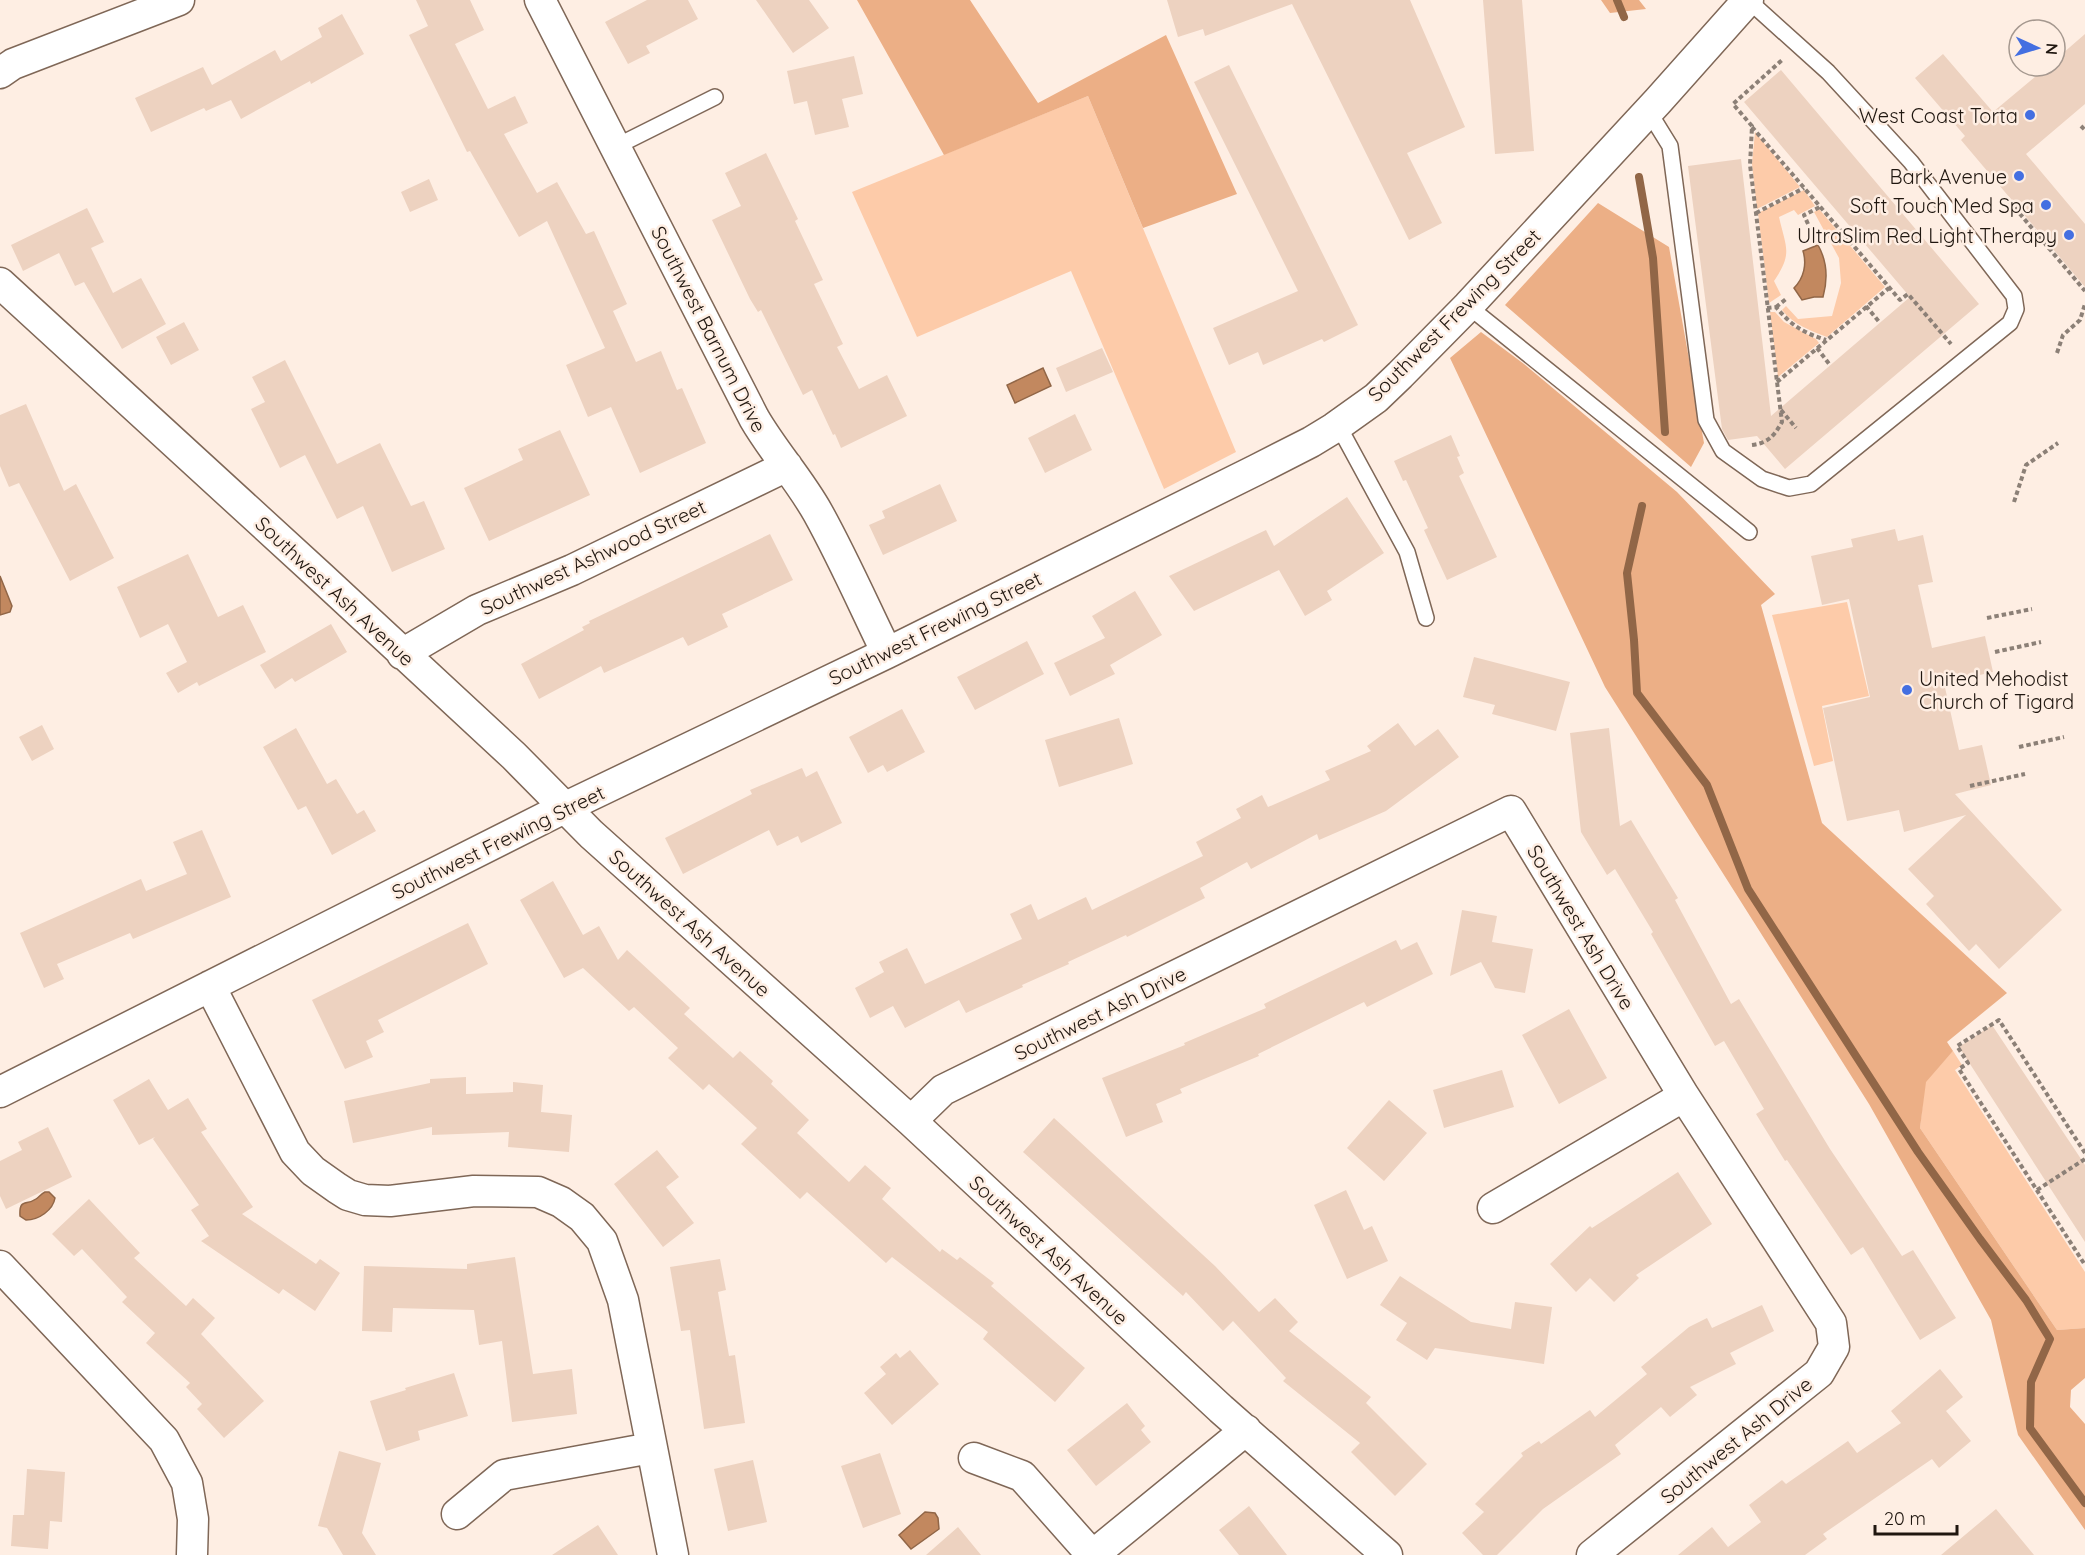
<svg xmlns="http://www.w3.org/2000/svg" width="2085" height="1555" font-family="Quicksand,sans-serif">
  <style>
    .green { fill: #fdcba9 }
    .forest { fill: #ecaf86 }
    .water { fill: #c2885f; stroke: #916647; stroke-width: 1.5 }
    .lines { fill: none; stroke-linecap: round; stroke-linejoin: round }
    .stream { stroke: #916647; stroke-width: 8 }
    .building { fill: #edd2c0 }
    .service-casing { stroke: #7f6757; stroke-width: 18 }
    .minor-casing { stroke: #7f6757; stroke-width: 33 }
    .path { stroke: #8c8077; stroke-width: 4; stroke-dasharray: 4.5 3; stroke-linecap: butt }
    .service { stroke: #fff; stroke-width: 15 }
    .minor { stroke: #fff; stroke-width: 30 }
    .poi-dot { fill: #446fe1; stroke: #feeee3; stroke-width: 2 }
    .labels { text-anchor: middle; dominant-baseline: central; stroke-width: 5; stroke-linejoin: round; paint-order: stroke }
    .poi-label { font-size: 20px; fill: #201710; stroke: #feeee3; text-anchor: end }
    .street-label { font-size: 20px; fill: #201710; stroke: #feeee3 }
  </style>
  <rect width="100%" height="100%" fill="#feeee3"/>
  <path class="green" d="M 1088,96 L 1236,452 L 1164,489 L 1071,271 L 917,337 L 852,192 Z
    M 1755,132 L 1800,187 L 1757,209 L 1752,164 Z
    M 1804,190 L 1815,206 L 1798,215 L 1794,210 L 1779,217 C 1786,248 1793,253 1774,281 L 1781,295 L 1769,303 L 1758,213 Z
    M 1819,209 L 1885,287 L 1827,337 C 1809,330 1794,325 1782,310 L 1786,306 L 1798,319 L 1832,316 L 1841,283 L 1839,258 L 1814,212 Z
    M 1770,312 L 1775,312 L 1784,322 L 1816,339 L 1819,343 L 1778,377 Z
    M 1847,602 L 1869,696 L 1822,706 L 1833,761 L 1814,766 L 1772,615 Z
    M 1953,1051 L 1962,1065 L 1955,1070 L 2085,1272 L 2085,1328 L 2057,1330 L 1920,1128 L 1925,1082 Z"/>
  <path class="forest" d="M 857,0 L 970,0 L 1038,103 L 1166,35 L 1237,194 L 1143,228 L 1088,96 L 944,155 Z
    M 1601,0 L 1639,0 L 1646,9 L 1610,13 Z
    M 1598,203 L 1669,247 L 1704,443 L 1691,467 L 1505,305 Z
    M 1481,332 L 1524,364 L 1677,492 L 1775,594 L 1761,605 L 1822,823 L 2007,993 L 1947,1042 L 1953,1051 L 1926,1082 L 1920,1128 L 2057,1330 L 2085,1328 L 2085,1378 L 2071,1390 L 2070,1407 L 2085,1424 L 2085,1530 L 2018,1435 L 1991,1320 L 1869,1104 L 1605,687 L 1450,358 Z"/>
  <path class="water" d="M 1818,245 C 1827,261 1828,279 1823,297 L 1814,297 L 1802,300 L 1794,288 C 1804,278 1807,264 1803,251 Z
    M 1043,368 L 1051,386 L 1015,403 L 1007,385 Z
    M 0,576 L 12,606 L 10,612 L 0,615 Z
    M 45,1192 L 49,1192 L 55,1198 C 53,1210 39,1220 26,1220 L 20,1216 C 19,1198 26,1206 36,1199 C 39,1197 41,1194 45,1192 Z
    M 925,1512 L 935,1513 L 938,1518 L 939,1529 L 911,1549 L 899,1535 Z"/>
  <g class="lines">
    <path class="stream" d="M 1617,0 L 1624,17
      M 1639,177 L 1653,258 L 1665,432
      M 1642,506 L 1627,573 L 1634,640 L 1637,693 L 1707,785 L 1748,889 L 1918,1152 L 1980,1239 L 2026,1300 L 2050,1339 L 2031,1382 L 2030,1428 L 2085,1503"/>
  </g>
  <path class="building" d="M 416,0 L 470,0 L 484,30 L 455,44 L 488,109 L 515,96 L 528,123 L 504,134 L 537,193 L 557,182 L 586,234 L 594,231 L 627,304 L 613,311 L 636,362 L 661,351 L 677,390 L 682,388 L 706,443 L 640,473 L 611,407 L 588,417 L 566,365 L 605,348 L 547,221 L 519,237 L 470,151 L 467,152 L 409,35 L 428,26 Z
    M 647,0 L 688,0 L 698,19 L 646,46 L 650,53 L 628,64 L 605,22 Z
    M 756,0 L 809,0 L 829,28 L 793,53 Z
    M 1167,0 L 1410,0 L 1465,127 L 1407,153 L 1442,223 L 1409,240 L 1292,4 L 1205,36 L 1203,29 L 1178,37 Z
    M 1483,0 L 1522,0 L 1534,151 L 1495,154 Z
    M 342,14 L 364,54 L 311,84 L 310,81 L 241,119 L 231,100 L 206,111 L 204,108 L 151,132 L 135,98 L 203,67 L 212,85 L 275,50 L 281,61 L 322,37 L 318,28 Z
    M 2085,34 L 2085,104 L 2026,154 L 2085,224 L 2085,287 L 1961,140 L 1965,136 L 1915,78 L 1943,54 L 1993,112 L 2048,66 L 2055,66 L 2055,60 Z
    M 854,56 L 863,94 L 842,99 L 849,127 L 815,135 L 807,101 L 794,104 L 787,71 Z
    M 1229,65 L 1358,325 L 1324,342 L 1322,339 L 1263,365 L 1258,352 L 1229,365 L 1213,328 L 1298,291 L 1194,82 Z
    M 1781,70 L 1979,304 L 1785,469 L 1757,436 L 1728,440 L 1722,429 L 1688,166 L 1741,159 L 1771,416 L 1910,297 L 1744,102 Z
    M 766,153 L 798,219 L 795,221 L 823,280 L 814,284 L 843,344 L 837,347 L 859,389 L 887,375 L 907,416 L 841,448 L 835,434 L 833,435 L 812,390 L 803,395 L 761,310 L 758,312 L 750,299 L 712,220 L 741,206 L 725,173 Z
    M 429,179 L 438,200 L 410,212 L 401,192 Z
    M 87,208 L 104,242 L 91,248 L 113,293 L 141,278 L 166,324 L 122,349 L 84,282 L 75,286 L 59,253 L 23,271 L 11,245 Z
    M 184,322 L 199,350 L 171,365 L 156,337 Z
    M 1102,348 L 1113,372 L 1066,392 L 1056,368 Z
    M 285,360 L 337,464 L 380,443 L 411,506 L 424,501 L 445,549 L 392,572 L 363,506 L 337,519 L 305,455 L 280,468 L 251,409 L 265,402 L 252,377 Z
    M 26,404 L 64,491 L 76,484 L 114,558 L 70,581 L 19,483 L 9,487 L 0,466 L 0,415 Z
    M 1075,414 L 1092,450 L 1045,473 L 1028,438 Z
    M 560,430 L 590,495 L 489,541 L 464,488 L 523,460 L 518,449 Z
    M 1451,435 L 1460,456 L 1457,457 L 1464,473 L 1459,476 L 1497,557 L 1447,580 L 1424,530 L 1428,528 L 1406,480 L 1403,481 L 1394,461 Z
    M 940,484 L 957,521 L 883,555 L 869,525 L 885,518 L 882,511 Z
    M 1347,497 L 1384,553 L 1327,591 L 1332,600 L 1305,616 L 1279,570 L 1194,611 L 1169,576 L 1266,530 L 1274,546 Z
    M 1895,529 L 1898,541 L 1923,535 L 1933,582 L 1918,585 L 1932,648 L 1985,636 L 1993,672 L 1944,683 L 1959,750 L 1982,745 L 1991,785 L 1955,794 L 2062,910 L 1999,969 L 1976,944 L 1969,951 L 1926,904 L 1934,896 L 1908,869 L 1966,815 L 1904,832 L 1899,810 L 1847,821 L 1823,708 L 1870,697 L 1849,599 L 1822,605 L 1811,556 L 1853,547 L 1851,539 Z
    M 770,534 L 793,580 L 722,614 L 728,627 L 688,646 L 683,637 L 604,673 L 601,666 L 539,699 L 521,664 L 584,630 L 582,627 L 590,623 L 589,621 Z
    M 188,554 L 218,617 L 243,605 L 266,652 L 199,686 L 197,682 L 178,693 L 166,673 L 187,662 L 168,624 L 140,638 L 117,587 Z
    M 1135,591 L 1162,635 L 1110,665 L 1115,674 L 1070,696 L 1054,663 L 1105,638 L 1092,616 Z
    M 331,624 L 347,652 L 295,682 L 292,678 L 275,689 L 260,665 Z
    M 1027,641 L 1044,674 L 975,710 L 957,677 Z
    M 1474,657 L 1570,682 L 1556,731 L 1492,714 L 1495,705 L 1463,697 Z
    M 902,709 L 925,752 L 887,772 L 883,765 L 868,773 L 849,737 Z
    M 1119,718 L 1133,764 L 1059,787 L 1045,740 Z
    M 1398,723 L 1415,746 L 1438,729 L 1459,757 L 1386,811 L 1319,840 L 1317,834 L 1251,869 L 1247,862 L 1200,888 L 1205,898 L 1127,937 L 1126,935 L 1068,962 L 1069,964 L 1022,985 L 1023,987 L 966,1013 L 959,1000 L 905,1028 L 893,1006 L 870,1018 L 855,988 L 884,972 L 879,962 L 907,948 L 925,984 L 1022,939 L 1010,914 L 1031,904 L 1038,920 L 1086,897 L 1092,910 L 1203,856 L 1196,842 L 1241,818 L 1236,809 L 1262,795 L 1268,807 L 1330,780 L 1325,771 L 1371,751 L 1367,746 Z
    M 42,725 L 54,749 L 32,761 L 19,737 Z
    M 296,728 L 327,784 L 336,779 L 357,814 L 364,810 L 376,831 L 332,855 L 306,806 L 298,810 L 263,747 Z
    M 1609,728 L 1620,826 L 1631,820 L 1678,898 L 1675,900 L 1731,1004 L 1739,999 L 1830,1149 L 1902,1256 L 1913,1250 L 1956,1318 L 1920,1340 L 1863,1247 L 1851,1255 L 1787,1160 L 1785,1161 L 1756,1114 L 1764,1109 L 1724,1041 L 1715,1046 L 1651,934 L 1653,932 L 1615,869 L 1607,875 L 1581,832 L 1570,733 Z
    M 802,768 L 806,777 L 817,771 L 842,823 L 801,843 L 798,836 L 777,846 L 769,830 L 683,874 L 665,838 L 752,794 L 750,790 Z
    M 202,830 L 231,897 L 133,939 L 130,933 L 57,964 L 64,979 L 44,988 L 20,933 L 141,879 L 146,891 L 187,874 L 173,842 Z
    M 553,881 L 583,935 L 599,926 L 618,960 L 627,950 L 690,1008 L 684,1014 L 733,1058 L 740,1051 L 773,1081 L 771,1084 L 809,1120 L 797,1133 L 849,1182 L 865,1165 L 891,1188 L 882,1199 L 940,1252 L 942,1249 L 957,1260 L 960,1257 L 994,1283 L 991,1286 L 1085,1368 L 1055,1402 L 983,1339 L 988,1332 L 892,1257 L 886,1263 L 807,1192 L 800,1199 L 741,1144 L 757,1128 L 709,1084 L 703,1090 L 668,1058 L 678,1048 L 634,1007 L 629,1011 L 583,968 L 564,978 L 520,900 Z
    M 1462,910 L 1497,916 L 1492,942 L 1533,949 L 1525,993 L 1495,988 L 1481,962 L 1450,976 Z
    M 468,923 L 488,964 L 378,1020 L 384,1032 L 366,1041 L 373,1057 L 345,1069 L 312,1000 Z
    M 1396,940 L 1401,950 L 1417,942 L 1433,974 L 1367,1007 L 1364,1002 L 1258,1054 L 1259,1056 L 1180,1089 L 1182,1093 L 1156,1104 L 1163,1122 L 1126,1137 L 1102,1078 L 1185,1045 L 1184,1043 L 1266,1008 L 1264,1004 Z
    M 1569,1009 L 1607,1078 L 1559,1104 L 1522,1035 Z
    M 1992,1025 L 2085,1165 L 2085,1242 L 1959,1047 Z
    M 1502,1070 L 1514,1107 L 1444,1128 L 1433,1090 Z
    M 466,1077 L 466,1094 L 513,1092 L 513,1082 L 543,1085 L 541,1112 L 572,1115 L 569,1152 L 508,1147 L 509,1132 L 432,1135 L 432,1127 L 353,1143 L 344,1101 L 430,1083 L 430,1079 Z
    M 149,1079 L 168,1110 L 188,1098 L 207,1129 L 201,1132 L 253,1207 L 242,1214 L 316,1264 L 320,1259 L 340,1273 L 315,1311 L 283,1289 L 279,1294 L 201,1241 L 209,1236 L 191,1210 L 199,1205 L 153,1139 L 155,1137 L 139,1145 L 113,1100 Z
    M 1389,1100 L 1427,1133 L 1384,1181 L 1347,1148 Z
    M 1054,1118 L 1215,1266 L 1259,1312 L 1275,1298 L 1298,1322 L 1289,1331 L 1371,1397 L 1366,1403 L 1427,1464 L 1395,1496 L 1351,1452 L 1360,1443 L 1283,1381 L 1286,1378 L 1233,1321 L 1223,1331 L 1186,1292 L 1183,1296 L 1023,1152 Z
    M 48,1127 L 72,1177 L 6,1209 L 0,1196 L 0,1161 L 22,1150 L 18,1142 Z
    M 657,1150 L 679,1177 L 666,1187 L 694,1223 L 663,1247 L 614,1184 Z
    M 1678,1172 L 1712,1224 L 1636,1275 L 1639,1278 L 1614,1302 L 1590,1278 L 1576,1292 L 1550,1264 L 1590,1226 L 1592,1228 Z
    M 1346,1190 L 1364,1230 L 1372,1226 L 1388,1261 L 1347,1279 L 1314,1205 Z
    M 89,1199 L 140,1253 L 134,1258 L 186,1306 L 193,1298 L 215,1318 L 201,1334 L 264,1401 L 224,1438 L 197,1409 L 202,1404 L 186,1387 L 190,1383 L 146,1343 L 155,1333 L 122,1302 L 127,1297 L 82,1249 L 74,1256 L 52,1234 Z
    M 515,1257 L 533,1374 L 572,1369 L 577,1414 L 512,1422 L 502,1341 L 479,1345 L 474,1310 L 393,1308 L 392,1332 L 362,1331 L 364,1266 L 467,1269 L 467,1264 Z
    M 720,1259 L 726,1290 L 718,1292 L 729,1356 L 735,1355 L 745,1423 L 704,1429 L 690,1330 L 681,1331 L 670,1267 Z
    M 1400,1276 L 1471,1322 L 1511,1329 L 1515,1302 L 1552,1307 L 1544,1364 L 1435,1348 L 1427,1360 L 1396,1340 L 1407,1323 L 1380,1305 Z
    M 1762,1305 L 1774,1331 L 1730,1353 L 1736,1364 L 1690,1387 L 1697,1395 L 1670,1417 L 1661,1407 L 1615,1445 L 1621,1454 L 1543,1509 L 1497,1555 L 1483,1555 L 1462,1533 L 1484,1512 L 1475,1504 L 1523,1456 L 1521,1453 L 1539,1441 L 1541,1444 L 1590,1410 L 1595,1417 L 1647,1374 L 1641,1367 L 1689,1327 L 1707,1318 L 1712,1328 Z
    M 910,1350 L 939,1384 L 892,1425 L 864,1393 L 886,1374 L 880,1367 L 896,1353 L 900,1358 Z
    M 1940,1369 L 1963,1397 L 1946,1411 L 1971,1441 L 1939,1468 L 1932,1459 L 1823,1534 L 1827,1539 L 1805,1555 L 1678,1555 L 1712,1527 L 1728,1547 L 1761,1522 L 1749,1505 L 1782,1480 L 1786,1484 L 1848,1441 L 1857,1453 L 1901,1423 L 1891,1411 Z
    M 454,1373 L 468,1416 L 418,1431 L 420,1440 L 386,1451 L 370,1401 L 406,1390 L 405,1388 Z
    M 1127,1403 L 1145,1426 L 1141,1430 L 1151,1442 L 1096,1486 L 1067,1450 Z
    M 339,1451 L 381,1463 L 362,1533 L 376,1555 L 343,1555 L 327,1528 L 318,1526 Z
    M 880,1453 L 901,1514 L 863,1528 L 841,1466 Z
    M 753,1460 L 767,1522 L 728,1531 L 714,1469 Z
    M 27,1469 L 65,1472 L 62,1522 L 50,1521 L 48,1549 L 11,1546 L 13,1515 L 24,1515 Z
    M 1249,1506 L 1287,1555 L 1239,1555 L 1219,1530 Z
    M 1996,1509 L 2034,1555 L 1941,1555 Z
    M 598,1525 L 618,1555 L 552,1555 Z
    M 958,1527 L 981,1555 L 926,1555 Z"/>
  <g class="lines">
    <defs>
      <path id="service" d="M 1649,112 L 1670,146 L 1706,420 L 1723,451 L 1762,479 L 1789,488 L 1811,484 L 2010,323 L 2016,309 L 2014,296 L 1911,162 L 1828,72 L 1748,0
        M 615,147 L 715,97
        M 1468,306 L 1749,532
        M 1338,425 L 1407,552 L 1426,618"/>
      <path id="minor" d="M 540,0 L 754,418 C 773,451 799,479 818,513 C 843,558 864,606 887,653
        M 0,73 L 13,64 L 179,0
        M 0,283 L 321,577 L 514,756 L 591,834 L 911,1121 L 1221,1409 L 1387,1555
        M 402,654 L 477,610 L 572,570 L 787,466
        M 210,986 L 295,1152 L 313,1171 L 337,1188 L 348,1195 L 365,1200 L 390,1201 L 474,1191 L 538,1192 L 561,1202 L 582,1217 L 602,1241 L 623,1300 L 673,1555
        M 0,1092 L 566,807 L 887,653 L 1256,470 L 1311,442 L 1334,428 L 1376,398 L 1400,375 L 1468,306 L 1658,101 L 1748,0
        M 911,1121 L 943,1090 L 1511,811 L 1684,1096 L 1831,1323 L 1834,1347 L 1819,1373 L 1592,1555
        M 1493,1208 L 1684,1096
        M 0,1266 L 164,1440 L 187,1483 L 193,1519 L 192,1555
        M 974,1458 L 1022,1476 L 1092,1555
        M 457,1514 L 504,1475 L 651,1448
        M 1093,1555 L 1246,1430"/>
    </defs>
    <use href="#service" class="service-casing"/>
    <use href="#minor" class="minor-casing"/>
    <path class="path" d="M 2081,126 L 2085,130
      M 1752,127 L 1900,300 L 1908,294 L 1951,344
      M 2010,202 L 2085,291
      M 1756,213 L 1804,188
      M 1808,224 L 1804,215 L 1820,207
      M 1866,306 L 1880,323
      M 1776,307 L 1786,299
      M 1767,308 L 1776,307 C 1792,326 1802,332 1826,340
      M 1817,348 L 1830,365
      M 2057,353 L 2063,335 L 2080,320 L 2085,304
      M 1777,382 L 1889,288
      M 1781,410 L 1796,428
      M 1752,445 C 1768,443 1774,436 1782,422 L 1750,165 L 1752,126 L 1733,104 L 1782,60
      M 2014,502 L 2026,465 L 2058,443
      M 1987,618 L 2032,609
      M 1995,652 L 2041,642
      M 2019,747 L 2064,737
      M 1970,786 L 2025,774
      M 2085,1153 L 1999,1020 L 1957,1046 L 1968,1063 L 1959,1069 L 2085,1265
      M 2037,1190 L 2085,1159"/>
    <use href="#service" class="service"/>
    <use href="#minor" class="minor"/>
  </g>
  <g class="poi-dot">
    <circle cx="2030" cy="115" r="6"/>
    <circle cx="2019" cy="176" r="6"/>
    <circle cx="2046" cy="205" r="6"/>
    <circle cx="2069" cy="235" r="6"/>
    <circle cx="1907" cy="690" r="6"/>
  </g>
  <g class="labels">
    <g class="poi-label">
      <text x="2018" y="115">West Coast Torta</text>
      <text x="2007" y="176">Bark Avenue</text>
      <text x="2034" y="205">Soft Touch Med Spa</text>
      <text x="2057" y="235">UltraSlim Red Light Therapy</text>
      <text x="1919" y="678" text-anchor="start">United Mehodist<tspan x="1919" dy="23">Church of Tigard</tspan></text>
    </g>
    <g class="street-label">
      <text transform="translate(1454 315) rotate(-45)">Southwest Frewing Street</text>
      <text transform="translate(709 329) rotate(63)">Southwest Barnum Drive</text>
      <text transform="translate(593 557) rotate(-25)">Southwest Ashwood Street</text>
      <text transform="translate(335 591) rotate(43)">Southwest Ash Avenue</text>
      <text transform="translate(935 628) rotate(-26)">Southwest Frewing Street</text>
      <text transform="translate(498 842) rotate(-26)">Southwest Frewing Street</text>
      <text transform="translate(690 923) rotate(42)">Southwest Ash Avenue</text>
      <text transform="translate(1581 927) rotate(59)">Southwest Ash Drive</text>
      <text transform="translate(1100 1013) rotate(-26)">Southwest Ash Drive</text>
      <text transform="translate(1049 1250) rotate(43)">Southwest Ash Avenue</text>
      <text transform="translate(1736 1440) rotate(-39)">Southwest Ash Drive</text>
    </g>
  </g>
  <g transform="translate(2037 48) rotate(94)"><circle r="28" fill="#feeee3" stroke="#a5988f" stroke-width="1.5"/>
  <path d="M0-4.5L10 22L0 15L-10 22Z" fill="#446fe1"/>
  <text y="-9" font-size="16" font-weight="bold" text-anchor="middle" fill="#201710">N</text>
  </g>
  <path d="M1875 1525v9h82v-9" fill="none" stroke="#201710" stroke-width="3"/>
  <text x="1884" y="1525" font-size="18" fill="#201710" stroke="#feeee3" stroke-width="4.5" paint-order="stroke">20 m</text>
</svg>
